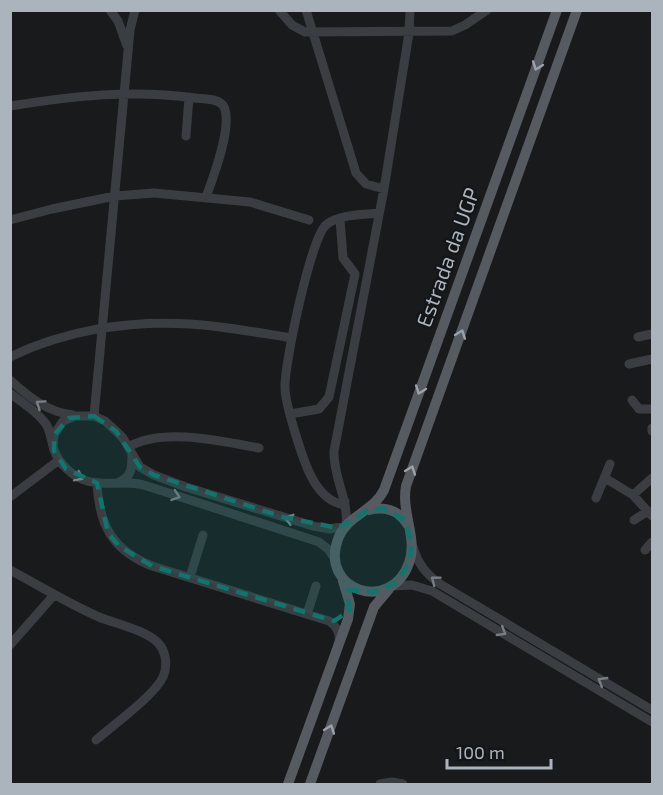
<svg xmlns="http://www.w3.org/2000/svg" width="663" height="795" font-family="'Exo 2',sans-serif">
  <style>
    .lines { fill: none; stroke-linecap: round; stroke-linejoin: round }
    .minor { stroke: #3a3d42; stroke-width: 9 }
    .major { stroke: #565a61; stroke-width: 10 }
    .oneway { stroke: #9aa2ab }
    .oneway2 { stroke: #787e86 }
    .marked { fill: #0f766e; fill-opacity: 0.2; stroke: #0f766e; stroke-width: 4.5; stroke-dasharray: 12 8; stroke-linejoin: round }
    .labels { text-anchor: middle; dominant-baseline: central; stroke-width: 4.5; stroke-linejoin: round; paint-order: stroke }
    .street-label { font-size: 21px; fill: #abb4bd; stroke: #141517 }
  </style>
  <rect width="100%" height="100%" fill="#191a1c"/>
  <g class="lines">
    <path class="minor" d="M 110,10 L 118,21 L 127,46
      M 279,10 L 292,25 L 305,32 L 452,31 L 465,25 L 487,10
      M 306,10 L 356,173 L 366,184 L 384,189
      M 10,106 C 75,96 130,89 195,98 C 203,99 220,98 224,107 C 233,126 213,178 206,197
      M 186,136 L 189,97
      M 10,220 L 52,209 L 115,196 L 154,193 L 250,202 L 309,220
      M 638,337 L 652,334
      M 10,357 C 65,330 130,320 190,324 C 222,326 254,332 286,337
      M 629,364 L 652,359
      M 10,380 C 29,397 47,412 73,415
      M 10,393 C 22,403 37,411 46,424 C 51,432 51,441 54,450 C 59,464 73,477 87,481 C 107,487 127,479 147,486 L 319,542 L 328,549 L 335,559
      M 632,400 L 639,409 L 652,409
      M 290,414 L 319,409 L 329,397 L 355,274 L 343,258 L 340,219
      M 94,416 L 130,30 L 135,10
      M 652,431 L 652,428
      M 53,446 L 54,435 L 63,421 L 75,416 L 94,416 L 105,421 L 116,431 L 123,438 L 140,467 L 154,475 L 186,487 L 313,526 L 330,529 L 346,526 C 349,499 333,478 334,451 L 384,189 L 409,33 L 410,10
      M 128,447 C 163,427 221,441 259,448
      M 605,478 L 633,495 L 652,516
      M 119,482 C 132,477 132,467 132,454
      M 97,483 C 99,525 112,550 152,566 L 329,621 C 337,627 340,632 339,642
      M 633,495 L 652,478
      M 10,497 L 59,460
      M 596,498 L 610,464
      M 345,501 L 340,504 C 327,500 317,488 311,476 C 303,461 285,404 285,388 C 284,365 311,237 326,225 C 339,214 363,215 379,213
      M 634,520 L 648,511
      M 413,547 C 418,564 426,574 440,584 L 652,710
      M 645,550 L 652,542
      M 10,570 C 40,586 69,604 99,617 C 116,624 146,630 158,643 C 166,651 168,666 163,677 C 154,696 113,725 96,740
      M 190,577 L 203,535
      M 393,586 L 412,585 L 432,591 L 652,722
      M 307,614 L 316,586
      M 10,645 L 54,595
      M 380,784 L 392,782 L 403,784"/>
    <path class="major" d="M 557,10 L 384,490 C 373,512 347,515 338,539 C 319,591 391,614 409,563 C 418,538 401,513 406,486 L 577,10
      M 369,510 C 384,506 399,510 407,524
      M 288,784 L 348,619 L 350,604 L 343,581
      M 310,784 L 374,607 L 389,589"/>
  </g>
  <defs><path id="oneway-chevron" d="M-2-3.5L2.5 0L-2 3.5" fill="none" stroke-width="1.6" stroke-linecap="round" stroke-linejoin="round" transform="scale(1.5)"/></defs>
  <g class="oneway">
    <use href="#oneway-chevron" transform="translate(537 66) rotate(110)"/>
    <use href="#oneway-chevron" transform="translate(461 334) rotate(-70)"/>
    <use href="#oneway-chevron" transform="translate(420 390) rotate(110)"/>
    <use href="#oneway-chevron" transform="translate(411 470) rotate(-70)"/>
    <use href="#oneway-chevron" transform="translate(330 729) rotate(-70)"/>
  </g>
  <g class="oneway2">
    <use href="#oneway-chevron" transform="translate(40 404) rotate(-146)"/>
    <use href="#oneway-chevron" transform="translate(79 477) rotate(27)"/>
    <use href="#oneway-chevron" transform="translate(176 496) rotate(19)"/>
    <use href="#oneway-chevron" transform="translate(289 519) rotate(-164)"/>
    <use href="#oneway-chevron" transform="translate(435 580) rotate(-143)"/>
    <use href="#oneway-chevron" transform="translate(502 632) rotate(31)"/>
    <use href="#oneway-chevron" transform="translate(602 681) rotate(-149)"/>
  </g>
  <path class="marked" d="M 94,416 L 116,431 L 140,467 L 154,475 L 283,517 L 338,528 L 366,511 L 383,508 L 405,520 L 412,544 L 409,563 L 397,582 L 374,592 L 348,590 L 349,611 L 334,621 L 152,566 L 119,546 L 108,533 L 97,483 L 66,469 L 54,451 L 54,435 L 69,418 Z"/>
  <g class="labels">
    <g class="street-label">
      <text transform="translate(447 257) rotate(-70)">Estrada da UGP</text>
    </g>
  </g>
  <rect width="663" height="795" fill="none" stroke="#abb4bd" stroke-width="24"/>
  <path d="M447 759v9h104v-9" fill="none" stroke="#abb4bd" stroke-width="3"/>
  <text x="456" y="759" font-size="18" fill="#abb4bd" stroke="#141517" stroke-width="4.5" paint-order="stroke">100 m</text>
</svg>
